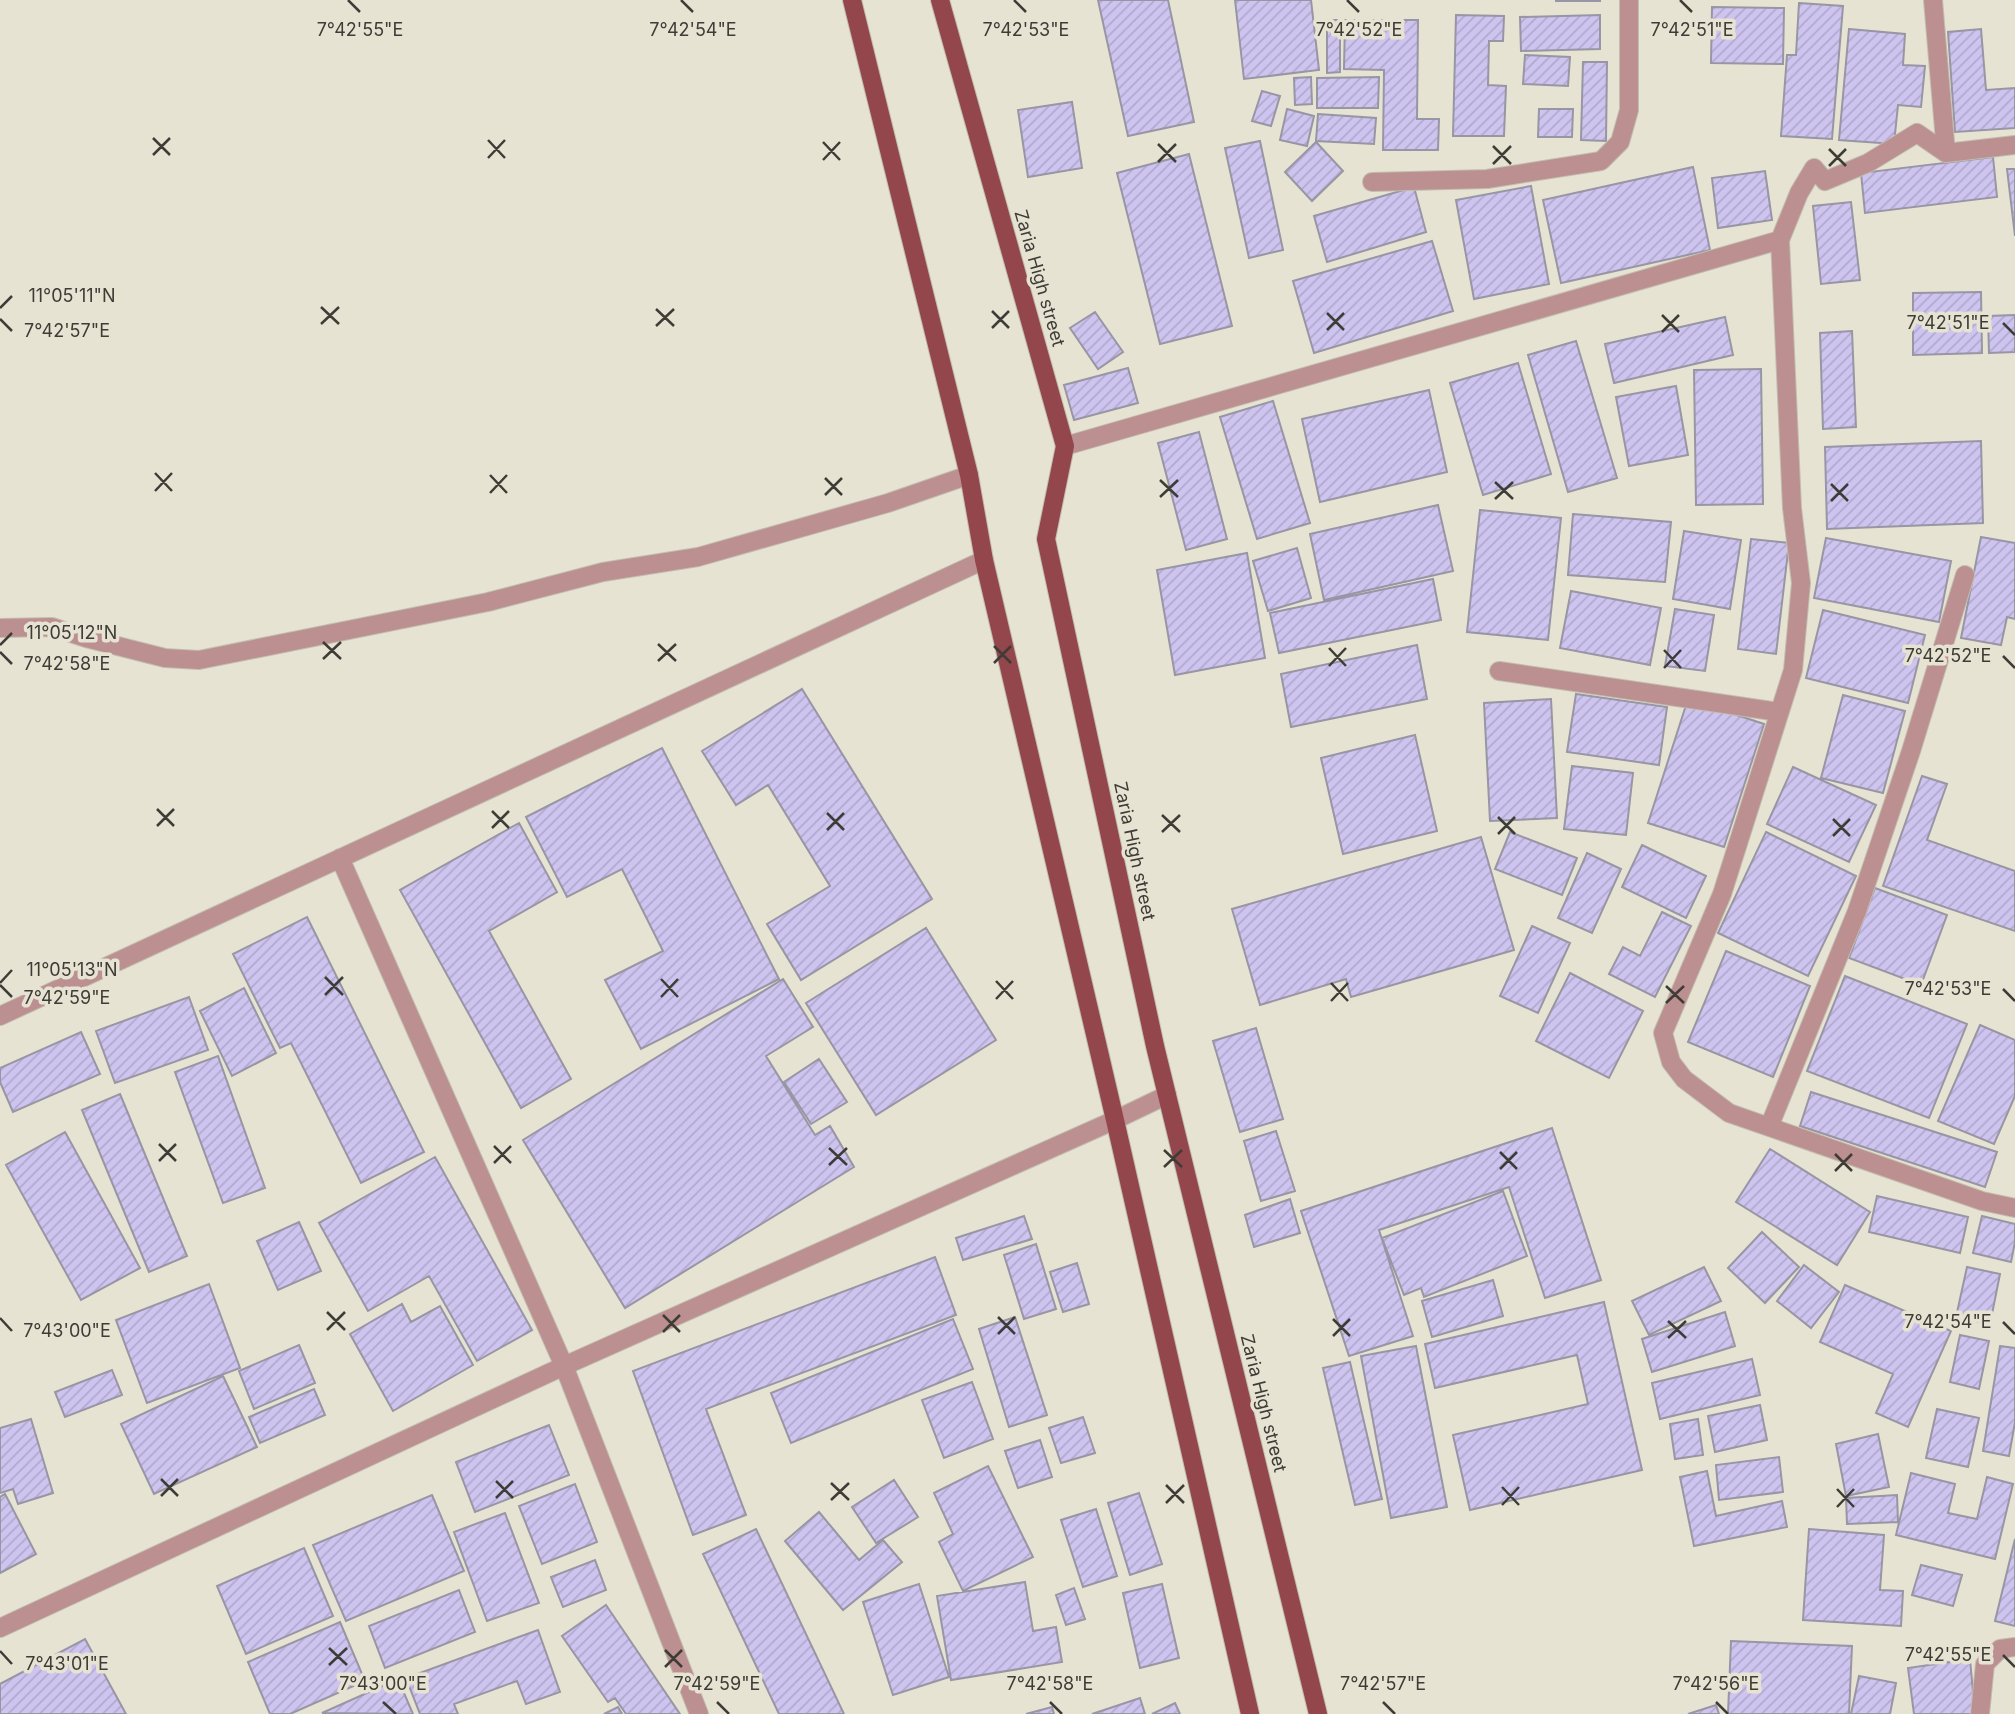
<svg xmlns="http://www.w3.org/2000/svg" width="2015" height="1714" font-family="Inter,sans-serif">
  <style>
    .building { fill: url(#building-hatch); stroke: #9895a4; stroke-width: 2 }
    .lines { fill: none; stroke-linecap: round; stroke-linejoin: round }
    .minor-casing { stroke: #c2beb0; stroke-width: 20 }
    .major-casing { stroke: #c2beb0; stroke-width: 20 }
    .minor { stroke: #bc8f90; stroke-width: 18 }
    .major { stroke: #93474d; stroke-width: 18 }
    .ticks { fill: none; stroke: #3e3c36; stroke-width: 2.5 }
    .labels { text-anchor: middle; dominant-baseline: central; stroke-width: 7; stroke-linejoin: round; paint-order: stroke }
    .street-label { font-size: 18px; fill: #3e3c36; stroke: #e7e3d2 }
    .ticks-label { font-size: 18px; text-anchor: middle; fill: #3e3c36; stroke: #e7e3d2; stroke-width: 7; stroke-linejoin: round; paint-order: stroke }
  </style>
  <defs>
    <pattern id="building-hatch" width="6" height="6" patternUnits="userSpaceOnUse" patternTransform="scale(1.75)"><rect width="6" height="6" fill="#cec4f0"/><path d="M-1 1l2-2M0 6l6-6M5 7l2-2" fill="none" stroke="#b2a9ce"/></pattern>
  </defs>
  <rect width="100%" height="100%" fill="#e7e3d2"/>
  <path class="building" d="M 1098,0 L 1168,0 L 1194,122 L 1128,136 Z
    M 1235,0 L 1311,0 L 1319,70 L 1244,79 Z
    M 1556,0 L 1600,0 L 1600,1 L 1556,1 Z
    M 1799,3 L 1843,6 L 1832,139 L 1781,136 L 1787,55 L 1796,55 Z
    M 1712,7 L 1784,8 L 1783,64 L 1711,63 Z
    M 1456,15 L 1504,16 L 1503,41 L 1489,41 L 1488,85 L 1506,86 L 1504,136 L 1453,136 Z
    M 1600,15 L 1600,49 L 1521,51 L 1520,17 Z
    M 1327,20 L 1340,20 L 1340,72 L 1327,73 Z
    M 1345,20 L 1418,20 L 1417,119 L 1439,119 L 1438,150 L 1383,150 L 1384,70 L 1344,69 Z
    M 1849,29 L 1905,34 L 1903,65 L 1925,66 L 1921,107 L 1898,105 L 1894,144 L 1839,140 Z
    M 1981,29 L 1986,90 L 2015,88 L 2015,128 L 1955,132 L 1948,32 Z
    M 1525,55 L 1570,57 L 1568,86 L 1523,84 Z
    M 1583,62 L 1607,62 L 1606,141 L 1581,140 Z
    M 1311,77 L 1312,104 L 1295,105 L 1294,78 Z
    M 1379,77 L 1378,108 L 1317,108 L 1317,78 Z
    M 1262,91 L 1280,96 L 1271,126 L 1252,121 Z
    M 1072,102 L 1082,168 L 1028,177 L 1018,110 Z
    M 1287,109 L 1314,116 L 1307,146 L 1280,140 Z
    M 1539,109 L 1573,109 L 1572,137 L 1538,137 Z
    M 1318,114 L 1376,118 L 1374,144 L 1316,141 Z
    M 1260,141 L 1283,250 L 1249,258 L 1225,148 Z
    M 1316,142 L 1343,171 L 1312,201 L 1285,172 Z
    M 1189,154 L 1232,326 L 1160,344 L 1117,173 Z
    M 1993,157 L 1997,197 L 1865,213 L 1861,173 Z
    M 1693,167 L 1710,250 L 1561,283 L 1543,200 Z
    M 2007,169 L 2015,169 L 2015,236 Z
    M 1765,171 L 1772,220 L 1718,228 L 1712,178 Z
    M 1531,186 L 1549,284 L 1474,299 L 1456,200 Z
    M 1414,187 L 1426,232 L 1327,262 L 1314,216 Z
    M 1851,202 L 1860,280 L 1821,284 L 1813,206 Z
    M 1432,241 L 1453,311 L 1314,353 L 1293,281 Z
    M 1981,292 L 1982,353 L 1913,355 L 1913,293 Z
    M 1095,312 L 1123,352 L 1098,369 L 1070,328 Z
    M 2015,315 L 2015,352 L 1989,353 L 1988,316 Z
    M 1725,317 L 1733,355 L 1614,383 L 1605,344 Z
    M 1852,331 L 1856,427 L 1823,429 L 1820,333 Z
    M 1576,341 L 1617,478 L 1568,492 L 1528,355 Z
    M 1518,363 L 1551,474 L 1483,495 L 1450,383 Z
    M 1128,368 L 1138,403 L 1074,420 L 1064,385 Z
    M 1761,369 L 1763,504 L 1696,505 L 1694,370 Z
    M 1676,386 L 1688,455 L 1629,466 L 1616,397 Z
    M 1429,390 L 1447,472 L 1320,502 L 1302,419 Z
    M 1273,401 L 1310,523 L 1257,539 L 1220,417 Z
    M 1199,432 L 1227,539 L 1186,550 L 1158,443 Z
    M 1981,441 L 1983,523 L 1827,529 L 1825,447 Z
    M 1438,505 L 1453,571 L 1324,600 L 1310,534 Z
    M 1480,510 L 1561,518 L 1548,640 L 1467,632 Z
    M 1573,514 L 1671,522 L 1665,582 L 1568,575 Z
    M 1684,531 L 1741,540 L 1730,609 L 1673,599 Z
    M 1981,537 L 2015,543 L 2015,619 L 2007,617 L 2001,645 L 1961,638 Z
    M 1826,538 L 1951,561 L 1939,622 L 1814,598 Z
    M 1751,539 L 1789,543 L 1776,654 L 1738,649 Z
    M 1297,548 L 1311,598 L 1268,611 L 1253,561 Z
    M 1247,553 L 1265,658 L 1175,675 L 1157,570 Z
    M 1433,579 L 1441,620 L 1279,653 L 1270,613 Z
    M 1571,591 L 1661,608 L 1650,665 L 1560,648 Z
    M 1675,609 L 1714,615 L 1705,671 L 1665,666 Z
    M 1823,610 L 1925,635 L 1908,703 L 1806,678 Z
    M 1417,645 L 1427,699 L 1291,727 L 1281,674 Z
    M 802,689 L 932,899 L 801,980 L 767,924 L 830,886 L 768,785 L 736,805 L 702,751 Z
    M 1576,694 L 1667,707 L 1659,765 L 1567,752 Z
    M 1843,695 L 1905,711 L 1883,793 L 1821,778 Z
    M 1551,699 L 1557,818 L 1490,821 L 1484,703 Z
    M 1688,699 L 1764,724 L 1724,847 L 1648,823 Z
    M 1415,735 L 1437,831 L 1343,854 L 1321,758 Z
    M 662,748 L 779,979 L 641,1049 L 605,980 L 663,951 L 622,869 L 567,897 L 526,817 Z
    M 1572,766 L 1633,773 L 1626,835 L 1564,829 Z
    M 1793,767 L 1876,805 L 1849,862 L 1767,824 Z
    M 1922,776 L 1947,784 L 1927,840 L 2015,871 L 2015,931 L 1883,886 Z
    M 519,823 L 557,892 L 489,931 L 571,1079 L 521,1108 L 400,890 Z
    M 1510,832 L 1577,858 L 1562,895 L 1495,869 Z
    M 1766,832 L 1856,876 L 1808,976 L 1718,933 Z
    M 1481,837 L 1514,950 L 1351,997 L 1346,979 L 1260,1005 L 1232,909 Z
    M 1642,845 L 1706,876 L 1686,918 L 1622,887 Z
    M 1587,853 L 1621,869 L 1592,933 L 1558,918 Z
    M 1875,888 L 1947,915 L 1921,985 L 1849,958 Z
    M 1662,912 L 1691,926 L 1655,997 L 1609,974 L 1623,947 L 1640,956 Z
    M 307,917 L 424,1152 L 361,1183 L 291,1043 L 280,1048 L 233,954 Z
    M 1532,926 L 1570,943 L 1538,1013 L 1500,996 Z
    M 926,928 L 996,1040 L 876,1115 L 806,1003 Z
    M 1726,951 L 1810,986 L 1773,1077 L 1688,1042 Z
    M 1570,973 L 1643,1011 L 1609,1078 L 1536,1041 Z
    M 1845,976 L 1967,1024 L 1929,1118 L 1807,1071 Z
    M 783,979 L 813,1027 L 766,1056 L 815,1135 L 830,1126 L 854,1167 L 625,1308 L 523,1140 Z
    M 244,988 L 276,1053 L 232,1076 L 200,1011 Z
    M 189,997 L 208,1050 L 115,1083 L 96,1031 Z
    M 1980,1025 L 2015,1040 L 2015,1096 L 1994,1144 L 1938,1121 Z
    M 1256,1028 L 1283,1119 L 1240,1132 L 1213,1041 Z
    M 81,1032 L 100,1074 L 13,1112 L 0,1082 L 0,1068 Z
    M 218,1056 L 265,1188 L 223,1203 L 175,1072 Z
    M 819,1059 L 847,1102 L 811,1124 L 784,1082 Z
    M 1811,1092 L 1997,1152 L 1985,1187 L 1800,1126 Z
    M 120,1094 L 187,1256 L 149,1272 L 82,1110 Z
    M 1552,1128 L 1601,1280 L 1545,1298 L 1509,1187 L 1379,1230 L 1413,1336 L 1349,1356 L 1301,1211 Z
    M 1276,1131 L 1295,1191 L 1261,1201 L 1244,1141 Z
    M 65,1132 L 140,1268 L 81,1300 L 6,1165 Z
    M 1770,1149 L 1870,1212 L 1837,1265 L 1736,1202 Z
    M 435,1157 L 532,1330 L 477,1361 L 429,1276 L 368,1311 L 319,1223 Z
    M 1503,1191 L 1527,1256 L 1424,1297 L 1421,1288 L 1404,1295 L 1382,1238 Z
    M 1877,1196 L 1968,1217 L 1960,1253 L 1869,1232 Z
    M 1290,1199 L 1300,1233 L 1254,1247 L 1245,1215 Z
    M 1024,1216 L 1032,1239 L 963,1260 L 956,1238 Z
    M 1982,1216 L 2015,1224 L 2015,1242 L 2011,1262 L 1973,1253 Z
    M 299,1222 L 321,1271 L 278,1290 L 257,1241 Z
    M 1762,1232 L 1799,1267 L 1765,1303 L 1728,1268 Z
    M 1036,1244 L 1056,1309 L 1024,1319 L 1004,1255 Z
    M 935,1257 L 956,1315 L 706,1409 L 746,1515 L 693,1535 L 633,1371 Z
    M 1077,1263 L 1089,1304 L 1063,1312 L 1050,1272 Z
    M 1804,1265 L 1839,1292 L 1811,1328 L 1777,1301 Z
    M 1704,1267 L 1721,1301 L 1649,1335 L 1632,1301 Z
    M 1967,1267 L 2000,1274 L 1990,1324 L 1956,1317 Z
    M 1493,1280 L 1503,1316 L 1432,1337 L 1422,1301 Z
    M 209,1284 L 240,1368 L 147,1403 L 116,1320 Z
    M 1845,1285 L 1951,1331 L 1908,1427 L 1876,1413 L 1893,1374 L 1820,1342 Z
    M 1604,1302 L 1642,1470 L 1470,1510 L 1453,1435 L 1588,1404 L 1577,1355 L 1435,1388 L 1425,1344 Z
    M 402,1304 L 411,1322 L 440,1306 L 473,1365 L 393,1411 L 350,1334 Z
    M 1725,1312 L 1735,1346 L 1652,1372 L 1642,1339 Z
    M 1015,1317 L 1047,1415 L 1009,1427 L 979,1329 Z
    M 953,1319 L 973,1369 L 791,1443 L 771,1393 Z
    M 1960,1335 L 1989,1341 L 1979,1389 L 1950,1382 Z
    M 299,1345 L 315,1383 L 254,1409 L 239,1371 Z
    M 1416,1346 L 1447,1507 L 1391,1518 L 1361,1356 Z
    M 2000,1346 L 2015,1348 L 2015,1422 L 2009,1456 L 1983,1451 Z
    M 1752,1359 L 1760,1395 L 1660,1419 L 1652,1383 Z
    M 1350,1362 L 1382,1499 L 1355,1505 L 1323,1368 Z
    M 112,1370 L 122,1395 L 65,1417 L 55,1392 Z
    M 223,1376 L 257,1447 L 154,1494 L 121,1424 Z
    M 972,1382 L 993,1439 L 944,1458 L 922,1400 Z
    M 314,1389 L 325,1415 L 260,1443 L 249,1417 Z
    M 1760,1405 L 1767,1440 L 1715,1452 L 1708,1416 Z
    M 1937,1409 L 1979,1418 L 1968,1467 L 1926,1458 Z
    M 1083,1417 L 1095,1453 L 1061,1463 L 1049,1428 Z
    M 31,1419 L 53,1493 L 18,1504 L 13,1489 L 0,1493 L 0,1428 Z
    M 1698,1419 L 1703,1455 L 1675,1459 L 1670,1424 Z
    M 549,1425 L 569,1475 L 475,1512 L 456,1462 Z
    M 1878,1434 L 1889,1487 L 1846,1496 L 1836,1444 Z
    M 1040,1440 L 1052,1477 L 1018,1488 L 1005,1451 Z
    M 1779,1457 L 1783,1492 L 1719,1500 L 1716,1465 Z
    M 988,1466 L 1033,1557 L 963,1591 L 939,1542 L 953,1534 L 934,1493 Z
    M 1707,1471 L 1716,1516 L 1782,1501 L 1787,1527 L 1694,1546 L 1680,1477 Z
    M 1911,1473 L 1955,1484 L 1948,1513 L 1977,1519 L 1987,1477 L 2013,1484 L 1995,1559 L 1896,1535 Z
    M 894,1480 L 918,1517 L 876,1543 L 852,1507 Z
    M 575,1484 L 597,1542 L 542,1564 L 519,1506 Z
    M 1139,1493 L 1162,1564 L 1130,1575 L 1108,1503 Z
    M 5,1494 L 36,1554 L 0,1573 L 0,1497 Z
    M 432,1495 L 464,1571 L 346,1621 L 313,1545 Z
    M 1897,1495 L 1898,1522 L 1847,1524 L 1846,1498 Z
    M 1096,1509 L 1117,1576 L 1083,1587 L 1061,1520 Z
    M 819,1512 L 859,1560 L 883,1540 L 902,1562 L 843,1610 L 785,1541 Z
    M 505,1513 L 539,1603 L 487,1621 L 454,1532 Z
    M 756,1529 L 844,1714 L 779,1714 L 703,1554 Z
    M 1809,1529 L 1884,1535 L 1880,1590 L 1903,1591 L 1901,1626 L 1803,1620 Z
    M 2015,1539 L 2015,1626 L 1995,1621 Z
    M 304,1548 L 333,1616 L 246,1654 L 217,1586 Z
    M 595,1560 L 606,1590 L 563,1607 L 551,1577 Z
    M 1921,1565 L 1962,1575 L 1953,1606 L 1912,1595 Z
    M 1025,1582 L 1033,1631 L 1056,1627 L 1062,1662 L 951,1680 L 937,1596 Z
    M 919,1584 L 949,1677 L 893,1695 L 863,1602 Z
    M 1162,1584 L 1179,1658 L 1140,1668 L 1123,1593 Z
    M 1074,1588 L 1085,1619 L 1066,1625 L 1056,1595 Z
    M 459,1590 L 475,1632 L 385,1668 L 369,1626 Z
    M 606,1605 L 680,1714 L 626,1714 L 615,1698 L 608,1702 L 562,1636 Z
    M 340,1622 L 365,1681 L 290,1714 L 270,1714 L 248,1662 Z
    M 538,1630 L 560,1692 L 526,1704 L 517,1681 L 454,1704 L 458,1714 L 420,1714 L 406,1678 Z
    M 85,1639 L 126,1714 L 0,1714 L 0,1684 Z
    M 1731,1641 L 1852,1646 L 1849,1714 L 1728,1714 Z
    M 1970,1659 L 1975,1714 L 1914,1714 L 1908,1668 Z
    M 1859,1676 L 1896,1683 L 1890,1714 L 1851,1714 Z
    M 398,1679 L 413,1714 L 322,1713 Z
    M 1140,1698 L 1145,1714 L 1092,1714 Z
    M 1175,1703 L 1180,1714 L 1152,1714 Z
    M 1716,1705 L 1719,1714 L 1688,1714 Z
    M 618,1707 L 622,1714 L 604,1714 Z
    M 1052,1707 L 1054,1714 L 1026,1714 Z"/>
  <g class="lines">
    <defs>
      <path id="minor" d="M 1933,0 L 1946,153
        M 1372,182 L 1487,179 L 1601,161 L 1620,142 L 1629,110 L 1629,0
        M 1780,240 L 1792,508 L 1801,583 L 1793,670 L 1722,894 L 1663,1033 L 1671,1062 L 1684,1079 L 1729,1113 L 1982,1201 L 2015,1208
        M 1065,446 L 1780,240 L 1799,193 L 1814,168 L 1825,181 L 1868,163 L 1917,133 L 1946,153 L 2015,145
        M 0,628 L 52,627 L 86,638 L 165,658 L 199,660 L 488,602 L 603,572 L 698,557 L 888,503 L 969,475
        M 1499,671 L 1779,712
        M 340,858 L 564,1366 L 699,1714
        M 0,1016 L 984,560
        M 1769,1127 L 1857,911 L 1911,751 L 1965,575
        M 0,1628 L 564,1366 L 1115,1120 L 1167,1095
        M 1980,1714 L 1985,1664 L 2000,1649 L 2015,1647"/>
      <path id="major" d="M 852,0 L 969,475 L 984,560 L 1115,1120 L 1250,1714
        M 940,0 L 1065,446 L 1046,539 L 1155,1046 L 1318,1714"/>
    </defs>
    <use href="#minor" class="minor-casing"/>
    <use href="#major" class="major-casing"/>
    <use href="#minor" class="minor"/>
    <use href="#major" class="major"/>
  </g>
  <path class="ticks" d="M 348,0 L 360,12M 681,0 L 693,12M 1014,0 L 1026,12M 1347,0 L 1359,12M 1680,0 L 1692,12M 153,138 L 170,155M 488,140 L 505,158M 823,142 L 840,160M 1158,144 L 1176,162M 1493,146 L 1511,164M 1829,149 L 1846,166M 153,155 L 170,138M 488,158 L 505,140M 823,160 L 840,142M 1158,162 L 1176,144M 1493,164 L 1511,146M 1829,166 L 1846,149M 321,307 L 339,324M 0,308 L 12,296M 656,309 L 674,326M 992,311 L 1009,328M 1327,313 L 1344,330M 1662,315 L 1679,332M 0,319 L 12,331M 2003,323 L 2015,335M 321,324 L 339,307M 656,326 L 674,309M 992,328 L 1009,311M 1327,330 L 1344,313M 1662,332 L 1679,315M 155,473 L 172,491M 490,475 L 507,493M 825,478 L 842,495M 1160,480 L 1178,497M 1495,482 L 1513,499M 1831,484 L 1848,501M 155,491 L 172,473M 490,493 L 507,475M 825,495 L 842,478M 1160,497 L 1178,480M 1495,499 L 1513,482M 1831,501 L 1848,484M 323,642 L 341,659M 658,644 L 676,661M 0,645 L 12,633M 994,646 L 1011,663M 1329,648 L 1346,666M 1664,650 L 1681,668M 0,652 L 12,664M 2003,656 L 2015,668M 323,659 L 341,642M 658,661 L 676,644M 994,663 L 1011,646M 1329,666 L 1346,648M 1664,668 L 1681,650M 157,809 L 174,826M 492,811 L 509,828M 827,813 L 844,830M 1162,815 L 1180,832M 1498,817 L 1515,834M 1833,819 L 1850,836M 157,826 L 174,809M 492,828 L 509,811M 827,830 L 844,813M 1162,832 L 1180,815M 1498,834 L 1515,817M 1833,836 L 1850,819M 325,977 L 343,995M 661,979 L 678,997M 996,981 L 1013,999M 0,983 L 12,970M 1331,983 L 1348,1001M 0,985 L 12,997M 1666,986 L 1684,1003M 2003,989 L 2015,1001M 325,995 L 343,977M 661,997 L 678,979M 996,999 L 1013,981M 1331,1001 L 1348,983M 1666,1003 L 1684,986M 159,1144 L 176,1161M 494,1146 L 511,1163M 829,1148 L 847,1165M 1164,1150 L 1182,1167M 1500,1152 L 1517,1169M 1835,1154 L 1852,1171M 159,1161 L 176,1144M 494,1163 L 511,1146M 829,1165 L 847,1148M 1164,1167 L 1182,1150M 1500,1169 L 1517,1152M 1835,1171 L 1852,1154M 327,1312 L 345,1330M 663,1315 L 680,1332M 998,1317 L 1015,1334M 0,1318 L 12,1331M 1333,1319 L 1350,1336M 1668,1321 L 1686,1338M 2003,1322 L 2015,1334M 327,1330 L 345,1312M 663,1332 L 680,1315M 998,1334 L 1015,1317M 1333,1336 L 1350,1319M 1668,1338 L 1686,1321M 161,1479 L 178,1496M 496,1481 L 513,1498M 831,1483 L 849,1500M 1166,1485 L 1184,1503M 1502,1487 L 1519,1505M 1837,1489 L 1854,1507M 161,1496 L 178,1479M 496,1498 L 513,1481M 831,1500 L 849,1483M 1166,1503 L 1184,1485M 1502,1505 L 1519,1487M 1837,1507 L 1854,1489M 329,1648 L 347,1665M 665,1650 L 682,1667M 0,1651 L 12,1664M 2003,1655 L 2015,1667M 329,1665 L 347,1648M 665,1667 L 682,1650M 383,1702 L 396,1714M 717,1702 L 729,1714M 1050,1702 L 1062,1714M 1383,1702 L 1395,1714M 1716,1702 L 1728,1714"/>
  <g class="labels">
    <g class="street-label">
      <text transform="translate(1040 278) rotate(74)">Zaria High street</text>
      <text transform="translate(1135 851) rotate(78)">Zaria High street</text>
      <text transform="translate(1264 1403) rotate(76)">Zaria High street</text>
    </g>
  </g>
  <g class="ticks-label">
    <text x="360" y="36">7°42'55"E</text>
    <text x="693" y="36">7°42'54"E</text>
    <text x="1026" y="36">7°42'53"E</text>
    <text x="1359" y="36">7°42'52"E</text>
    <text x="1692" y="36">7°42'51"E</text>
    <text x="72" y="302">11°05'11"N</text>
    <text x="1948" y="329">7°42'51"E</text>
    <text x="67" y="337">7°42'57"E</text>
    <text x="72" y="639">11°05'12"N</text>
    <text x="1948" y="662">7°42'52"E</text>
    <text x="67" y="670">7°42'58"E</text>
    <text x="72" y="976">11°05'13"N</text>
    <text x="1948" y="995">7°42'53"E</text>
    <text x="67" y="1004">7°42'59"E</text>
    <text x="1948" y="1328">7°42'54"E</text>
    <text x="67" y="1337">7°43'00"E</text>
    <text x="1948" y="1661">7°42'55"E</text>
    <text x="67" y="1670">7°43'01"E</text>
    <text x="383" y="1690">7°43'00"E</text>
    <text x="717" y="1690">7°42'59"E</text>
    <text x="1050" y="1690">7°42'58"E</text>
    <text x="1383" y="1690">7°42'57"E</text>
    <text x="1716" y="1690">7°42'56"E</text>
  </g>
</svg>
